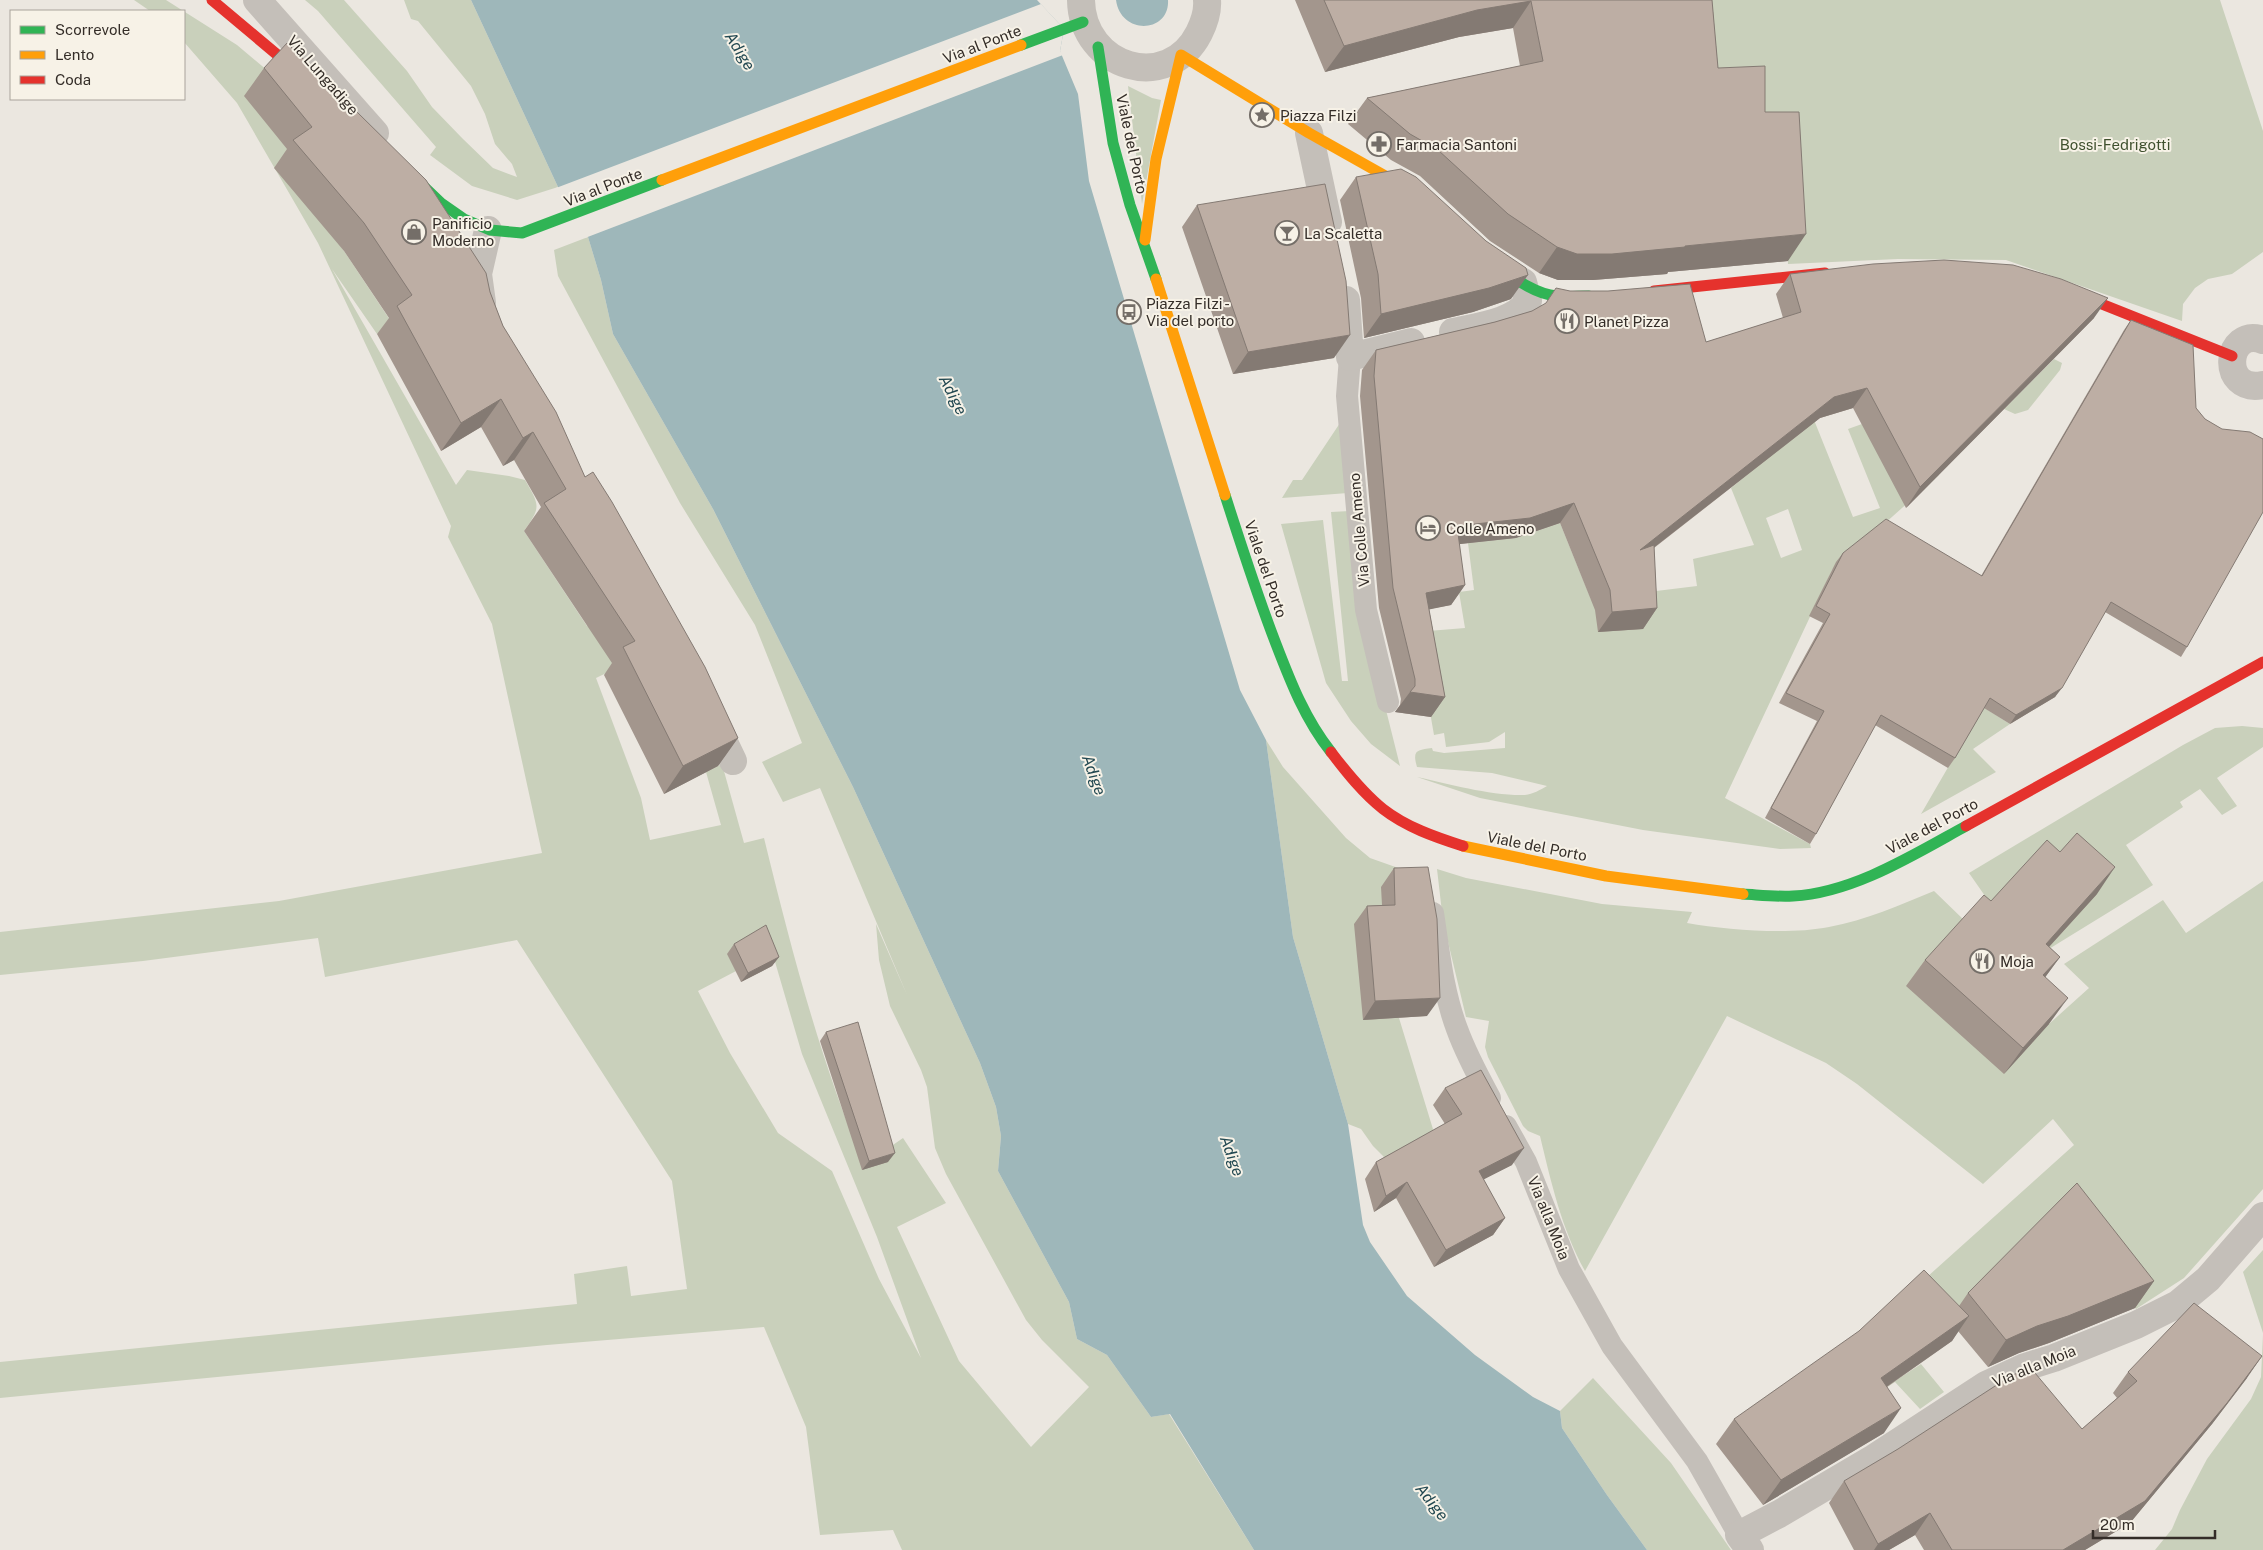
<svg xmlns="http://www.w3.org/2000/svg" width="2263" height="1550" font-family="'Public Sans',sans-serif">
  <style>
    .green { fill: #c9d0bb; fill-rule: evenodd }
    .water { fill: #9eb7ba }
    .pier { fill: #ebe7e0 }
    .lines { fill: none; stroke-linecap: round; stroke-linejoin: round }
    .lane { stroke: #c4bfb9; stroke-width: 22 }
    .street { stroke: #c4bfb9; stroke-width: 28 }
    .fast { stroke: #30b455; stroke-width: 11 }
    .slow { stroke: #ff9f0a; stroke-width: 11 }
    .jam { stroke: #e5322d; stroke-width: 11 }
    .wall { fill: #a3968d }
    .shaded-wall { fill: #847a73 }
    .building { fill: #bdaea4; stroke: #847a73 }
    .labels { text-anchor: middle; dominant-baseline: central; stroke-width: 4; stroke-linejoin: round; paint-order: stroke }
    .street-label { font-size: 15px; fill: #342d28; stroke: #f7f2e7 }
    .poi-label { font-size: 15px; fill: #342d28; stroke: #f7f2e7; text-anchor: start }
    .park-label { font-size: 15px; fill: #3f502e; stroke: #f7f2e7 }
    .water-label { font-size: 16px; font-style: italic; fill: #224851; stroke: #f7f2e7 }
  </style>
  <rect width="100%" height="100%" fill="#ebe7e0"/>
  <path class="green" d="M 134,0 L 166,0 L 237,45 L 268,71 L 293,155 L 338,242 L 392,323 L 377,334 L 332,269 L 456,485 L 467,470 L 509,476 L 525,480 C 540,506 541,507 524,531 L 587,626 L 660,647 L 596,678 L 641,798 L 650,840 L 721,825 L 706,772 L 722,764 L 744,843 L 764,838 C 791,948 820,1060 864,1165 L 903,1138 L 946,1203 L 897,1227 L 959,1361 L 1031,1447 L 1089,1387 L 1042,1340 L 1026,1320 L 946,1174 L 935,1148 L 927,1087 L 921,1070 L 890,1006 L 879,960 L 876,924 L 907,995 L 820,788 L 783,802 L 762,762 L 802,743 L 755,625 L 680,503 L 558,276 L 554,250 L 588,237 L 601,280 L 613,334 L 713,509 L 853,787 L 980,1063 L 996,1107 L 1001,1136 L 998,1171 L 1069,1302 L 1077,1339 L 1107,1355 L 1151,1417 L 1169,1414 L 1254,1550 L 902,1550 L 893,1530 L 820,1535 L 806,1427 L 764,1327 L 547,1345 L 0,1398 L 0,1362 L 577,1304 L 574,1274 L 627,1266 L 631,1296 L 687,1289 L 672,1181 L 517,940 L 325,977 L 318,938 L 143,961 L 0,975 L 0,932 L 279,901 L 542,853 L 492,624 L 448,537 L 451,526 L 318,243 L 237,103 L 184,42 L 184,11 L 150,11 ZM 766,931 L 802,1054 L 877,1237 L 921,1358 L 879,1279 L 832,1171 L 778,1133 L 730,1053 L 698,991 L 736,971 L 728,953 Z
    M 305,0 L 344,0 L 407,71 L 432,107 L 463,139 L 493,168 L 517,177 L 512,164 L 495,144 L 485,114 L 471,86 L 418,21 L 411,19 L 404,0 L 471,0 L 558,187 L 517,200 L 472,186 L 430,155 L 436,147 L 318,11 Z
    M 1691,0 L 2220,0 L 2263,131 L 2263,252 L 2232,274 L 2208,279 L 2195,288 L 2183,304 L 2182,321 L 2006,260 L 1898,259 L 1788,264 L 1781,138 L 1699,94 Z
    M 1128,86 L 1152,98 L 1161,100 L 1142,204 Z
    M 2054,359 L 2062,363 L 2060,370 L 2028,410 L 2015,414 L 2004,409 Z
    M 1814,420 L 1853,517 L 1880,508 L 1848,429 L 1862,424 L 1878,453 L 1911,430 L 1939,475 L 1865,541 L 1848,554 L 1832,570 L 1725,798 L 1810,844 L 1811,848 L 1780,849 L 1643,830 L 1480,798 L 1417,777 C 1450,784 1491,796 1525,795 C 1533,794 1540,790 1547,786 L 1492,773 L 1417,767 C 1412,750 1417,750 1432,748 L 1433,751 L 1444,753 L 1505,748 L 1505,732 L 1489,742 L 1446,747 L 1444,733 L 1434,735 L 1416,632 L 1465,628 L 1459,592 L 1474,590 L 1468,543 L 1516,538 L 1560,523 L 1591,599 L 1697,586 L 1693,559 L 1754,545 L 1731,488 ZM 1788,509 L 1802,550 L 1781,558 L 1766,518 Z
    M 1340,423 L 1348,493 L 1282,498 L 1293,480 L 1302,480 Z
    M 1350,511 L 1384,702 L 1400,766 L 1371,744 L 1351,721 L 1326,683 L 1281,524 L 1323,520 L 1342,681 L 1348,681 L 1331,512 Z
    M 1983,707 L 2010,724 L 1973,749 L 1996,772 L 1921,814 Z
    M 2242,726 L 2263,728 L 2263,747 L 2217,778 L 2237,806 L 2222,815 L 2200,789 L 2180,802 L 2183,807 L 2126,845 L 2153,885 L 2044,952 L 2024,1002 L 2049,1024 L 2089,988 L 2064,964 L 2163,900 L 2186,933 L 2263,881 L 2263,1189 L 2184,1278 L 2136,1309 L 2058,1210 L 1949,1320 L 1907,1295 L 2074,1145 L 2053,1119 L 1983,1184 L 1857,1084 L 1826,1063 L 1727,1016 L 1585,1271 C 1562,1230 1551,1182 1540,1136 L 1528,1131 L 1523,1126 L 1488,1057 L 1485,1047 L 1489,1021 L 1466,1017 L 1443,921 L 1437,869 L 1466,878 L 1602,904 L 1692,912 L 1687,923 C 1728,930 1788,935 1829,927 C 1866,920 1900,905 1934,891 L 1965,921 L 1992,906 L 1969,873 L 2183,745 L 2215,728 Z
    M 1266,740 L 1283,767 L 1346,838 L 1370,858 L 1418,875 L 1382,923 L 1363,1019 L 1399,1018 L 1436,1139 L 1391,1164 L 1373,1146 L 1361,1129 L 1348,1124 L 1293,937 Z
    M 2263,1250 L 2263,1333 L 2243,1272 Z
    M 2263,1335 L 2263,1550 L 2155,1550 L 2172,1529 L 2180,1510 L 2207,1459 L 2251,1399 L 2261,1377 Z
    M 1857,1341 L 1895,1381 L 1921,1364 L 1944,1392 L 1920,1409 L 1895,1382 L 1863,1403 Z
    M 1593,1378 L 1671,1463 L 1731,1550 L 1647,1550 L 1607,1495 L 1562,1428 L 1560,1411 Z"/>
  <path class="water" d="M 471,0 L 1037,0 L 1064,29 L 1060,51 L 1078,94 L 1089,181 L 1240,690 L 1266,740 L 1293,937 L 1348,1124 L 1363,1225 L 1370,1242 L 1407,1296 L 1475,1355 L 1533,1397 L 1560,1411 L 1562,1428 L 1607,1495 L 1647,1550 L 1254,1550 L 1170,1414 L 1151,1417 L 1107,1355 L 1077,1339 L 1069,1302 L 998,1171 L 1001,1136 L 996,1107 L 980,1063 L 853,787 L 713,509 L 613,334 L 601,280 L 588,237 L 558,187 Z
    M 1116,0 L 1168,0 C 1170,33 1121,36 1116,0 Z"/>
  <path class="pier" d="M 1041,4 L 1064,29 L 1060,51 L 1063,55 L 585,238 L 556,188 Z"/>
  <g class="lines">
    <path class="lane" d="M 1350,357 L 1347,396 L 1366,610 L 1388,702
      M 1433,913 C 1439,952 1443,992 1457,1029 C 1466,1054 1478,1076 1490,1098
      M 1506,1126 L 1526,1162 L 1569,1269 L 1612,1346 L 1697,1461 L 1739,1535"/>
    <path class="street" d="M 257,0 L 375,133
      M 1081,0 C 1082,68 1168,94 1199,33 C 1204,23 1208,11 1207,0
      M 1309,133 L 1328,222
      M 1346,300 L 1350,357 L 1411,342
      M 482,303 L 478,274 L 488,230
      M 1453,332 C 1475,327 1517,322 1528,301 L 1523,282
      M 2263,340 C 2225,326 2219,394 2263,385
      M 712,717 L 733,761
      M 1750,1550 L 1739,1535 L 1779,1514 L 1874,1458 L 1986,1385 L 2025,1367 L 2054,1358 L 2136,1325 L 2178,1304 L 2208,1279 L 2263,1216"/>
    <path class="fast" d="M 1021,45 L 1083,22
      M 1098,47 L 1113,143 L 1130,205 L 1156,279
      M 418,181 L 441,203 L 464,219 L 490,230 L 522,233 L 662,180
      M 1491,261 C 1511,275 1532,294 1557,296 C 1568,297 1578,296 1589,296
      M 1225,495 C 1241,545 1257,595 1276,644 C 1291,683 1305,719 1331,752
      M 1743,894 C 1760,895 1777,897 1793,896 C 1853,893 1915,854 1966,826"/>
    <path class="slow" d="M 662,180 L 1021,45
      M 1145,240 L 1156,159 L 1181,55 L 1309,133 L 1412,191
      M 1156,279 L 1225,495
      M 1463,846 L 1606,876 L 1743,894"/>
    <path class="jam" d="M 212,0 L 305,78
      M 1654,291 L 1825,273
      M 2069,291 L 2232,356
      M 1331,752 C 1347,773 1363,793 1383,809 C 1406,827 1435,837 1463,846
      M 1966,826 L 2263,662"/>
  </g>
  <path class="wall" d="M 1295,0 L 1712,0 L 1718,68 L 1765,112 L 1788,261 L 1668,272 L 1667,274 L 1593,280 L 1558,280 L 1539,273 L 1490,241 L 1420,176 L 1391,160 L 1348,124 L 1367,98 L 1520,66 L 1513,28 L 1459,37 L 1325,72 Z
    M 264,68 L 490,292 L 503,326 L 585,477 L 738,738 L 718,766 L 664,794 L 604,675 L 612,663 L 524,531 L 541,507 L 514,460 L 503,466 L 481,427 L 441,451 L 377,334 L 389,318 L 344,251 L 274,168 L 287,149 L 244,96 Z
    M 1356,177 L 1486,241 L 1511,299 L 1473,312 L 1364,338 L 1361,298 L 1340,200 Z
    M 1197,205 L 1334,358 L 1233,374 L 1182,227 Z
    M 1790,274 L 2094,318 L 1906,508 L 1853,408 L 1820,418 L 1654,548 L 1657,608 L 1643,629 L 1598,632 L 1595,610 L 1560,523 L 1516,538 L 1459,544 L 1465,585 L 1451,605 L 1429,609 L 1445,697 L 1431,717 L 1395,712 L 1400,705 L 1401,699 L 1379,608 L 1360,396 L 1362,370 L 1376,350 L 1495,322 L 1532,311 L 1706,342 L 1783,318 L 1776,294 Z
    M 2131,320 L 2187,647 L 2181,657 L 2105,612 L 2055,697 L 2010,724 L 1984,708 L 1955,758 L 1948,768 L 1875,725 L 1816,834 L 1810,844 L 1765,818 L 1817,721 L 1779,703 L 1823,623 L 1809,616 L 1836,562 L 1843,553 L 1981,576 L 2124,330 Z
    M 1394,868 L 1427,1016 L 1363,1020 L 1354,924 L 1367,906 L 1382,905 L 1381,887 Z
    M 2097,894 L 2049,947 L 2060,957 L 2045,977 L 2049,1024 L 2004,1074 L 1906,986 L 1925,960 Z
    M 734,944 L 779,957 L 772,966 L 741,982 L 727,954 Z
    M 826,1032 L 888,1162 L 862,1170 L 820,1041 Z
    M 1445,1088 L 1512,1165 L 1483,1179 L 1505,1218 L 1493,1235 L 1434,1267 L 1396,1198 L 1374,1212 L 1365,1179 L 1376,1162 L 1445,1124 L 1433,1105 Z
    M 2154,1281 L 2135,1308 L 2049,1343 L 2019,1353 L 1988,1367 L 1958,1331 L 1952,1341 L 1887,1387 L 1884,1433 L 1763,1505 L 1716,1444 L 1734,1419 L 1959,1306 L 1968,1293 Z
    M 2128,1372 L 2247,1378 L 2212,1424 L 2130,1523 L 2085,1550 L 1924,1550 L 1915,1535 L 1889,1550 L 1854,1550 L 1829,1503 L 1844,1481 L 2082,1429 L 2117,1398 L 2113,1393 Z"/>
  <path class="shaded-wall" d="M 1531,1 L 1513,28 L 1459,37 L 1325,72 L 1344,46 L 1477,10 Z
    M 1806,234 L 1788,261 L 1668,272 L 1667,274 L 1593,280 L 1558,280 L 1539,273 L 1557,247 L 1685,246 Z
    M 1528,275 L 1511,299 L 1473,312 L 1364,338 L 1381,314 Z
    M 2108,298 L 2094,318 L 1906,508 L 1920,487 Z
    M 1350,335 L 1334,358 L 1233,374 L 1248,352 Z
    M 1867,388 L 1853,408 L 1820,418 L 1625,570 L 1640,550 L 1834,397 Z
    M 501,399 L 481,427 L 441,451 L 461,423 Z
    M 533,432 L 514,460 L 503,466 L 523,438 Z
    M 1574,503 L 1560,523 L 1516,538 L 1442,546 L 1457,526 Z
    M 1465,585 L 1451,605 L 1412,613 L 1426,593 Z
    M 1657,608 L 1643,629 L 1598,632 L 1612,612 Z
    M 2062,688 L 2055,697 L 2010,724 L 2016,715 Z
    M 1410,692 L 1445,697 L 1431,717 L 1395,712 Z
    M 738,738 L 718,766 L 664,794 L 683,766 Z
    M 2115,867 L 2097,894 L 2027,971 L 2046,944 Z
    M 779,957 L 772,966 L 741,982 L 748,973 Z
    M 2060,957 L 2041,983 L 2043,975 Z
    M 1440,998 L 1427,1016 L 1363,1020 L 1375,1001 Z
    M 2068,998 L 2049,1024 L 2004,1074 L 2023,1048 Z
    M 1524,1148 L 1512,1165 L 1467,1188 L 1479,1171 Z
    M 895,1153 L 888,1162 L 862,1170 L 869,1161 Z
    M 1407,1182 L 1396,1198 L 1374,1212 L 1386,1196 Z
    M 1505,1218 L 1493,1235 L 1434,1267 L 1446,1250 Z
    M 2154,1281 L 2135,1308 L 2049,1343 L 2019,1353 L 1988,1367 L 2006,1340 L 2037,1326 Z
    M 1969,1316 L 1952,1341 L 1863,1403 L 1881,1378 Z
    M 2262,1356 L 2247,1378 L 2212,1424 L 2130,1523 L 2085,1550 L 2063,1550 Z
    M 1901,1408 L 1884,1433 L 1763,1505 L 1781,1480 Z
    M 1930,1513 L 1915,1535 L 1889,1550 L 1874,1550 L 1878,1544 Z"/>
  <path class="building" d="M 1324,0 L 1712,0 L 1718,68 L 1765,66 L 1765,112 L 1799,112 L 1806,234 L 1685,246 L 1685,247 L 1612,254 L 1577,254 L 1557,247 L 1508,214 L 1438,150 L 1410,134 L 1367,98 L 1543,61 L 1531,1 L 1477,10 L 1344,46 Z
    M 287,43 L 426,180 L 486,273 L 490,292 L 503,326 L 556,412 L 585,477 L 593,472 L 612,502 L 705,667 L 738,738 L 683,766 L 623,647 L 635,641 L 544,503 L 566,489 L 533,432 L 523,438 L 501,399 L 461,423 L 397,306 L 412,295 L 364,223 L 293,140 L 312,127 L 264,68 Z
    M 1401,169 L 1416,177 L 1486,241 L 1526,268 L 1528,275 L 1489,288 L 1381,314 L 1378,274 L 1356,177 Z
    M 1325,184 L 1346,281 L 1350,335 L 1248,352 L 1197,205 Z
    M 1944,260 L 2013,265 L 2061,279 L 2108,298 L 1920,487 L 1867,388 L 1834,397 L 1640,550 L 1654,545 L 1657,608 L 1612,612 L 1610,590 L 1574,503 L 1530,518 L 1457,526 L 1465,585 L 1426,593 L 1445,697 L 1410,692 L 1415,686 L 1415,679 L 1393,588 L 1374,376 L 1376,350 L 1495,322 L 1532,311 L 1546,303 L 1556,288 L 1570,291 L 1608,291 L 1690,284 L 1706,342 L 1801,312 L 1790,274 L 1873,264 Z
    M 2131,320 L 2193,345 L 2196,408 L 2205,419 L 2222,429 L 2250,432 L 2263,439 L 2263,512 L 2187,647 L 2111,602 L 2062,688 L 2016,715 L 1990,698 L 1955,758 L 1881,715 L 1816,834 L 1771,808 L 1824,711 L 1786,693 L 1830,614 L 1816,606 L 1843,553 L 1886,519 L 1982,576 Z
    M 2077,833 L 2115,867 L 2046,944 L 2060,957 L 2043,975 L 2068,998 L 2023,1048 L 1925,960 L 1984,895 L 1991,901 L 2047,840 L 2060,852 Z
    M 1428,867 L 1437,919 L 1440,998 L 1375,1001 L 1367,906 L 1395,905 L 1394,868 Z
    M 766,925 L 779,957 L 748,973 L 734,944 Z
    M 858,1022 L 895,1153 L 869,1161 L 826,1032 Z
    M 1481,1070 L 1524,1148 L 1479,1171 L 1505,1218 L 1446,1250 L 1407,1182 L 1386,1196 L 1376,1162 L 1462,1114 L 1445,1088 Z
    M 2077,1183 L 2154,1281 L 2068,1316 L 2037,1326 L 2006,1340 L 1968,1293 Z
    M 1924,1270 L 1969,1316 L 1881,1378 L 1901,1408 L 1781,1480 L 1734,1419 L 1859,1331 Z
    M 2194,1303 L 2262,1356 L 2227,1403 L 2145,1501 L 2063,1550 L 1952,1550 L 1930,1513 L 1878,1544 L 1844,1481 L 1898,1449 L 2009,1377 L 2030,1367 L 2082,1429 L 2137,1381 L 2128,1372 Z"/>
  <defs>
    <symbol id="sight-ring" viewBox="-11 -11 22 22"><circle r="9.5" fill="#f7f2e7" stroke="#746e68" stroke-width="1.5"/><path d="M0-6L1.8-2.2L6-1.7L2.9 1.2L3.7 5.4L0 3.3L-3.7 5.4L-2.9 1.2L-6-1.7L-1.8-2.2Z" fill="#746e68"/></symbol>
    <symbol id="pharmacy-ring" viewBox="-11 -11 22 22"><circle r="9.5" fill="#f7f2e7" stroke="#746e68" stroke-width="1.5"/><path d="M-2-6h4v4h4v4h-4v4h-4v-4h-4v-4h4Z" fill="#746e68"/></symbol>
    <symbol id="shop-ring" viewBox="-11 -11 22 22"><circle r="9.5" fill="#f7f2e7" stroke="#746e68" stroke-width="1.5"/><path d="M-5-2.5h2.3a2.7 3.5 0 0 1 5.4 0H5L5.5 6h-11ZM-1.5-2.5h3a1.5 2.3 0 0 0-3 0Z" fill="#746e68"/></symbol>
    <symbol id="bar-ring" viewBox="-11 -11 22 22"><circle r="9.5" fill="#f7f2e7" stroke="#746e68" stroke-width="1.5"/><path d="M-6-5H6L.8 .8V4.5H3.5V6h-7V4.5H-.8V.8Z" fill="#746e68"/></symbol>
    <symbol id="bus-ring" viewBox="-11 -11 22 22"><circle r="9.5" fill="#f7f2e7" stroke="#746e68" stroke-width="1.5"/><path d="M-5-6H5V4H4V6H2V4H-2V6H-4V4H-5ZM-3.5-4V0h7V-4ZM-3.5 1.2v1.5H-2V1.2ZM2 1.2v1.5H3.5V1.2Z" fill="#746e68"/></symbol>
    <symbol id="restaurant-ring" viewBox="-11 -11 22 22"><circle r="9.5" fill="#f7f2e7" stroke="#746e68" stroke-width="1.5"/><path d="M-5-6h1v4h1v-4h1v4h1v-4h1v5L-1.5 .5V6h-2V.5L-5-1ZM5-6V6H3V1.5H1.5Q1.5-4 5-6Z" fill="#746e68"/></symbol>
    <symbol id="hotel-ring" viewBox="-11 -11 22 22"><circle r="9.5" fill="#f7f2e7" stroke="#746e68" stroke-width="1.5"/><path d="M-6-4.5h1.5V1H6V5H4.5V3h-9V5H-6ZM-4 0a1.8 1.8 0 1 1 3.6 0ZM.5 0V-2.5h3Q6-2.5 6 0Z" fill="#746e68"/></symbol>
  </defs>
  <g fill-rule="evenodd">
    <use href="#sight-ring" x="1248" y="101" width="28" height="28"/>
    <use href="#pharmacy-ring" x="1365" y="130" width="28" height="28"/>
    <use href="#shop-ring" x="400" y="218" width="28" height="28"/>
    <use href="#bar-ring" x="1273" y="219" width="28" height="28"/>
    <use href="#bus-ring" x="1115" y="298" width="28" height="28"/>
    <use href="#restaurant-ring" x="1553" y="307" width="28" height="28"/>
    <use href="#hotel-ring" x="1414" y="514" width="28" height="28"/>
    <use href="#restaurant-ring" x="1968" y="947" width="28" height="28"/>
  </g>
  <g class="labels">
    <g class="street-label">
      <text transform="translate(982 44) rotate(-21)">Via al Ponte</text>
      <text transform="translate(323 75) rotate(49)">Via Lungadige</text>
      <text transform="translate(1132 144) rotate(78)">Viale del Porto</text>
      <text transform="translate(603 187) rotate(-21)">Via al Ponte</text>
      <text transform="translate(1359 530) rotate(-95)">Via Colle Ameno</text>
      <text transform="translate(1266 569) rotate(71)">Viale del Porto</text>
      <text transform="translate(1932 826) rotate(-28)">Viale del Porto</text>
      <text transform="translate(1537 846) rotate(11)">Viale del Porto</text>
      <text transform="translate(1549 1218) rotate(68)">Via alla Moia</text>
      <text transform="translate(2034 1366) rotate(-22)">Via alla Moia</text>
    </g>
    <g class="poi-label">
      <text x="1280" y="115">Piazza Filzi</text>
      <text x="1396" y="144">Farmacia Santoni</text>
      <text x="432" y="223">Panificio<tspan x="432" dy="17">Moderno</tspan></text>
      <text x="1304" y="233">La Scaletta</text>
      <text x="1146" y="303">Piazza Filzi -<tspan x="1146" dy="17">Via del porto</tspan></text>
      <text x="1584" y="321">Planet Pizza</text>
      <text x="1446" y="528">Colle Ameno</text>
      <text x="2000" y="961">Moja</text>
    </g>
    <g class="park-label">
      <text x="2115" y="144">Bossi-Fedrigotti</text>
    </g>
    <g class="water-label">
      <text transform="translate(740 51) rotate(58)">Adige</text>
      <text transform="translate(953 395) rotate(63)">Adige</text>
      <text transform="translate(1094 775) rotate(70)">Adige</text>
      <text transform="translate(1232 1156) rotate(70)">Adige</text>
      <text transform="translate(1432 1502) rotate(52)">Adige</text>
    </g>
  </g>
  <rect x="10" y="10" width="175" height="90" fill="#f7f2e7" stroke="#a9a39b"/>
  <rect x="20" y="26" width="25" height="8" fill="#30b455" stroke="#a9a39b"/>
  <text x="55" y="35" font-size="15" fill="#342d28">Scorrevole</text>
  <rect x="20" y="51" width="25" height="8" fill="#ff9f0a" stroke="#a9a39b"/>
  <text x="55" y="60" font-size="15" fill="#342d28">Lento</text>
  <rect x="20" y="76" width="25" height="8" fill="#e5322d" stroke="#a9a39b"/>
  <text x="55" y="85" font-size="15" fill="#342d28">Coda</text>
  <path d="M2093 1530v8h122v-8" fill="none" stroke="#342d28" stroke-width="2.5"/>
  <text x="2100" y="1530" font-size="15" fill="#342d28" stroke="#f7f2e7" stroke-width="4" paint-order="stroke">20 m</text>
</svg>
